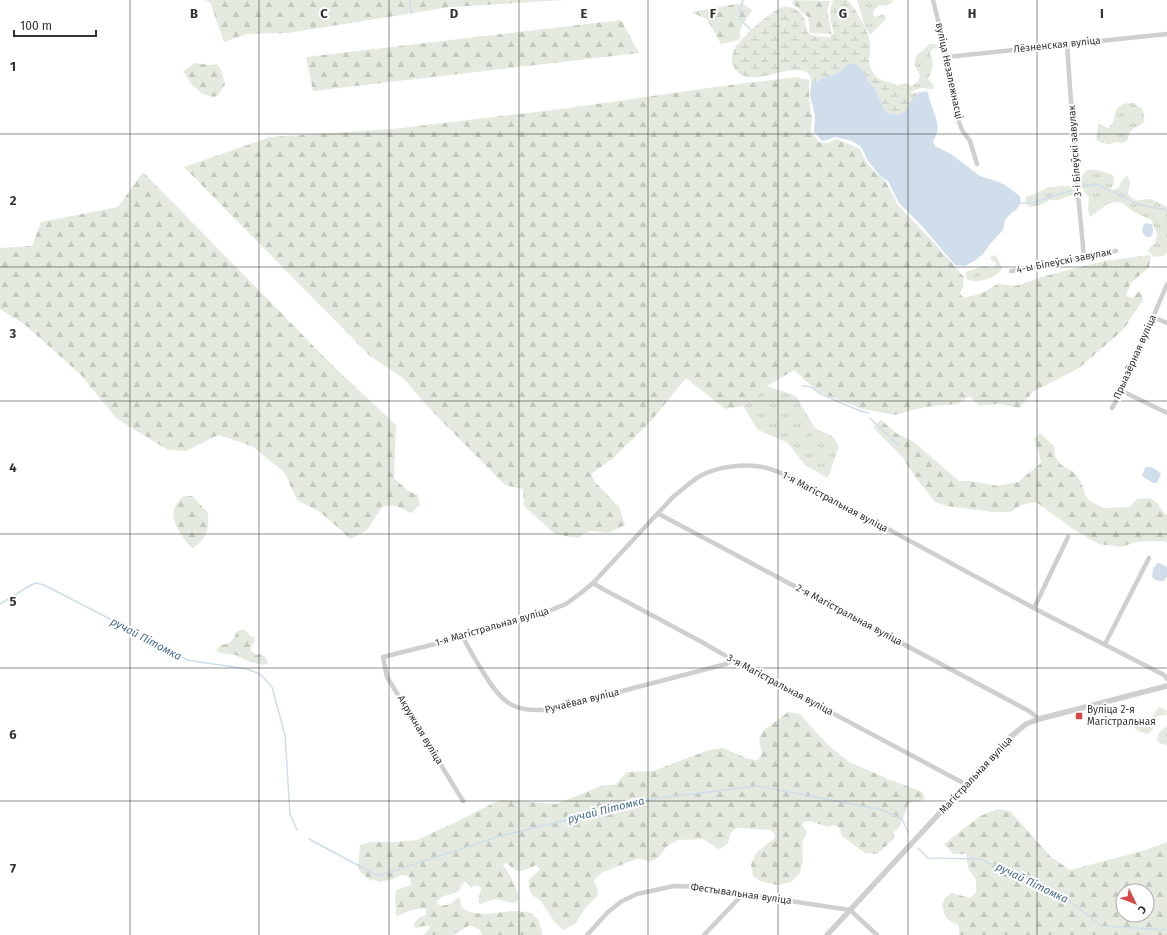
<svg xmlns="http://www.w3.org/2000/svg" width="1167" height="935" font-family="'Fira Sans',sans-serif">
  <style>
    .grass { fill: url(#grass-tufts) }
    .forest { fill: url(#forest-firs); fill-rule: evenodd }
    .wetland { fill: url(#wetland-marsh) }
    .water { fill: #d0deeb }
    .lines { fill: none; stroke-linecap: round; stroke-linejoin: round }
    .stream { stroke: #d0deeb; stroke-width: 1.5 }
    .minor { stroke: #cfcfcf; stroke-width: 4.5 }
    .tertiary { stroke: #cfcfcf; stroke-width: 5.5 }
    .grid { fill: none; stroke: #323232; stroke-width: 1; stroke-opacity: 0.55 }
    .poi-dot { fill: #d74746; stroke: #fff; stroke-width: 1.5 }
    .labels { text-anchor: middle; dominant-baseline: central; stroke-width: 4; stroke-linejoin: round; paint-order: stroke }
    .street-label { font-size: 10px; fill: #323232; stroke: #fff }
    .poi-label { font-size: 10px; fill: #323232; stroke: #fff; text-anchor: start }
    .water-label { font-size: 11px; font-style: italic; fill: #466c8e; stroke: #fff }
    .grid-label { font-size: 13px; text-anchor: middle; font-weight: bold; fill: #323232; stroke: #fff; stroke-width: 4; stroke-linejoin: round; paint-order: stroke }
  </style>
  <defs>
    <pattern id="grass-tufts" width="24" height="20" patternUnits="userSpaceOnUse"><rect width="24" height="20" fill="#e4eadf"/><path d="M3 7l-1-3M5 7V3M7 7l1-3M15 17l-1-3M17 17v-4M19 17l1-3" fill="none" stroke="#c4c9c0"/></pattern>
    <pattern id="forest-firs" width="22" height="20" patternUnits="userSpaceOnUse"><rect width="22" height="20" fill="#e4eadf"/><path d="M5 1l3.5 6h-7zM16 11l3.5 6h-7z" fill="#c4c9c0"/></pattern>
    <pattern id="wetland-marsh" width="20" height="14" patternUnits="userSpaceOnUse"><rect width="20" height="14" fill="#e4eadf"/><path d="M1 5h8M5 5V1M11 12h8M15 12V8" fill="none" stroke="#c4c9c0"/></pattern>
  </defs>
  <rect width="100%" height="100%" fill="#fff"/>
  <path class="grass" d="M 857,0 L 893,0 L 892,3 L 886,6 L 880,5 C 876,8 873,10 873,15 L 876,17 L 883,14 L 886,18 C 885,21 873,32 870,35 L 865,27 Z
    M 930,44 L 935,44 L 938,46 L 938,49 L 934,48 L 930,52 C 930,55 932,57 932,59 C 934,66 931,73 928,79 L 934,86 L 933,89 C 929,90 927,88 923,88 C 916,88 907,95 900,98 L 892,90 C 896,86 900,84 906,83 L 911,86 L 918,82 L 920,75 L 914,64 L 916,56 Z
    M 1133,103 L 1142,109 L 1144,115 L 1144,122 L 1139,126 L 1134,128 L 1130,132 L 1127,141 L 1122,143 L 1116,142 L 1110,144 L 1102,143 L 1096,140 L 1098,128 L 1098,123 L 1108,128 C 1118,123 1110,110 1123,104 C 1126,103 1130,103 1133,103 Z
    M 1087,170 L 1097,170 L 1111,174 L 1114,178 L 1113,185 L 1111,189 L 1112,190 L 1119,188 C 1121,182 1123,178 1128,176 L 1130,183 L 1128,194 C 1139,205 1139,198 1149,199 C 1155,200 1161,204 1167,207 L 1167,252 L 1164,256 L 1154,257 L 1148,251 L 1150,247 L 1155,243 L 1157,234 L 1151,220 L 1134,212 L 1122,203 L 1114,202 L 1106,205 L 1090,217 L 1088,210 L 1089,197 C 1080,188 1077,179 1087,170 Z
    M 1071,186 L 1075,190 L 1074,194 L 1058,200 L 1050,200 L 1040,205 L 1029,207 L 1025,203 L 1026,197 L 1035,194 L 1049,187 Z
    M 993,255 L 997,257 L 1002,269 C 994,279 980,283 968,280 L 965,276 L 966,272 L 984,266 L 992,268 L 995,267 L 996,265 L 995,262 L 991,260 L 990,258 Z
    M 767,386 L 796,396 L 815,428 L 832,436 L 839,446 L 828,478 L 805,465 L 788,443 L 758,430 L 743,406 Z
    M 1160,707 L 1166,710 L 1167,714 L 1164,715 L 1157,716 L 1153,724 L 1153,729 L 1148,734 L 1138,731 L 1134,727 C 1140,723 1148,723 1152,718 C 1155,714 1155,710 1160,707 Z
    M 1167,726 L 1167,745 L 1161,744 L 1157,740 L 1159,733 Z"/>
  <path class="forest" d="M 204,0 L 565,0 L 451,7 L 288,33 L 247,34 L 224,42 L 210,2 Z
    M 794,0 L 830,1 L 827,10 L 832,34 L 810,33 L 808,17 L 792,3 Z
    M 742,3 L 752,10 L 741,27 L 739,40 L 721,44 L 707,19 L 691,12 Z
    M 621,20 L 639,53 L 313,91 L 306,57 Z
    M 195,63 L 211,65 L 217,64 L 221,70 L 225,84 L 218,95 L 214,97 L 202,94 L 192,85 L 183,71 Z
    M 796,77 L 809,80 L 809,100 L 812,116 L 811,131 L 819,142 L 828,143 L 837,139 L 860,149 L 865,160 L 873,170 L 886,182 L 897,204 L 936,245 L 964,277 L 963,286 L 960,294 L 964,298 L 982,293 L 998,284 L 1015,286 L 1045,276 L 1104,261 L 1151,255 L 1149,267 L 1130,284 L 1126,296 L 1133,298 L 1139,291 L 1142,294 L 1143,300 L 1123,330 L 1079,368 L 1033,392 L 1019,408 L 998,404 L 979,406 L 970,396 L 957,404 L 925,407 L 894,415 L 859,408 L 818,392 L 794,370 L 767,386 L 743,406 L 725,409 L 686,378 L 650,422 L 611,460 L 591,474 L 595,482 L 619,507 L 625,525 L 608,533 L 589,531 L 578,538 L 555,534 L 524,506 L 523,489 L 505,485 L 430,409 L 403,378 L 370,356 L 184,167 L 270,137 L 393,129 L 569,108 L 715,87 Z
    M 143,172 L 333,366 L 396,425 L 394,478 L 408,491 L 418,495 L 420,505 L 411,513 L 396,506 L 383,506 L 367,530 L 351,539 L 320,512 L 297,500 L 284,472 L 252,446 L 218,435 L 186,451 L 168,450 L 117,419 L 81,375 L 24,324 L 0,309 L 0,248 L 32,246 L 41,222 L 118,207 Z
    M 881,420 L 896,433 L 914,442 L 959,481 L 970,481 L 998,486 L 1018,482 L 1041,463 L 1038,449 L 1034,438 L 1040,433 L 1054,446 L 1055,456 L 1061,465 L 1074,472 L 1080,480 L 1087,499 L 1103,508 L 1130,507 L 1137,499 C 1143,498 1151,497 1156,502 C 1161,506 1161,512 1167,515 L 1167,542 L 1159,541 L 1136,542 L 1121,547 L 1099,544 L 1076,531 L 1036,502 L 1021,505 L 1011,512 L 993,512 L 947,506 L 935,502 L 919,482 L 903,458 L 873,427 Z
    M 184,496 L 192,496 L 208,513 C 209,530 208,538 193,548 C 184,542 170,520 174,509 C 176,503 179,500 184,496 Z
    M 243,629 L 247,632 L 250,636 L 254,637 L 255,640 L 251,647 L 251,651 L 257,655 L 260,654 L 265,657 L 268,663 L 264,665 L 249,662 L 236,655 L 219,653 L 216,650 L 221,645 C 230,644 234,640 237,631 Z
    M 788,712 L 800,714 L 827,744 L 849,762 L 886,778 L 922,792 L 925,798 L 921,801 L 909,803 L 900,826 L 894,832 L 894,839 L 877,854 L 865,853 L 841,835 L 840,828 L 834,825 L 828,827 L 810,821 L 804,822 L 802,825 L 807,832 L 802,843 L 803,860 L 800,873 L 791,882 L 778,885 L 760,881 L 753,876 L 751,864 L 757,852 L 774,839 L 775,835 L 771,830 L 736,828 L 731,833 L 728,843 L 722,848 L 718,849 L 704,839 L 678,840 L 666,847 L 659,857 L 650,862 L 639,858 L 603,872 L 594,880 L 598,891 L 597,896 L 587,906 L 575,924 L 563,930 L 554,921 L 540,900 L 532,895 L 529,888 L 529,880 L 540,869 L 536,865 C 519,873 520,874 506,863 L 503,865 C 511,876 516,885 519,899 L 516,903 L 508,902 L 496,899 L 480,904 L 478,901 L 481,890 L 480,886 L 475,885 L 471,888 L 466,881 L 461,886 L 459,891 C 452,894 443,895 437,901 L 438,904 L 441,906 L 451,904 L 458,897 L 460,898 L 462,908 C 477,918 496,912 513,911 C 519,911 526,912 532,913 L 539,921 L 542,933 L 542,935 L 482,935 L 480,930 L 470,925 L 453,935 L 423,935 L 430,928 L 428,925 L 416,928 L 413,925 L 418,918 L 426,915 L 426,909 C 415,908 407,912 398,916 L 395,914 L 396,910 L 395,899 L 396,890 L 411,885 L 410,879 L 408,876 L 402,875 L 393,879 L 381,882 L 368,879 L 358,869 L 360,845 L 371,842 L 394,842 L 417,840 L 458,821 L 500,800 L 556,804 L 604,785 L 615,785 L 627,772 L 653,771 L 709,750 L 723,748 L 748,759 L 758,760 L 762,754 L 759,740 L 763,731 Z
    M 997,809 L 1010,811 L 1050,856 L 1070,870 L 1146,850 L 1167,842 L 1167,935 L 960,935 L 959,934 L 959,925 C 945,919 946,919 942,905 L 945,898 L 952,893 L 970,898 L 976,893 L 976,880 L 968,868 L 966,854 L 953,854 L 944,844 L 980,816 ZM 1123,891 L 1147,891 L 1147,915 L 1123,915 Z"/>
  <path class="wetland" d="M 833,0 L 847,0 C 855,7 869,31 870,43 C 871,57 865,65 877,77 C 882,82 888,81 894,84 C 899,86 906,92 910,93 C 914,93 919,92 922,91 L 912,101 L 909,107 L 906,111 L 898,115 L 888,113 L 884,109 L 876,90 L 868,81 L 863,70 C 844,72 826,73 811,85 C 815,60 779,73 765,76 C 760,77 752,78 747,77 C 742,76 738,73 735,69 C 734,68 732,65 732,63 C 731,58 733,50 736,46 C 743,36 772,10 783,7 C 789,6 795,8 800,12 C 806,18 805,27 809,34 L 814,36 L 829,37 L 834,33 C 830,19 828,14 833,0 Z"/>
  <path class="water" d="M 848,64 L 855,64 L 863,70 L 868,81 L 876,90 L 884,109 L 888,113 L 898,115 C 901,114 904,112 906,110 C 909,108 909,104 911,101 C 915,96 922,90 928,92 C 930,110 945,124 933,141 L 935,146 L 951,154 L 980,176 L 996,181 L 1005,185 L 1020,196 L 1021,203 L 1016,210 L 1011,213 L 1005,220 L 1003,230 L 990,244 L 984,253 L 976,260 L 965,266 L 955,265 L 922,226 L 899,203 L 888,181 L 881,177 L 868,161 L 861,147 L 852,141 L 835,137 L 827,140 L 822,141 L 814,132 L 815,116 L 810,95 L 811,85 L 817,81 L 827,76 L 838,73 Z
    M 1146,223 L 1152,224 L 1153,229 L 1152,236 L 1149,237 L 1146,237 L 1142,232 L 1143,226 Z
    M 1146,467 C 1150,466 1158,470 1161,474 L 1157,483 L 1153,483 L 1142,476 L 1144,470 Z
    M 1157,563 L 1159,563 L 1167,567 L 1167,576 L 1164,581 C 1159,581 1155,581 1152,577 L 1153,569 Z"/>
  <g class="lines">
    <path class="stream" d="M 410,0 L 411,13
      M 743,0 L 740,9 L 740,19 L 751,30
      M 1084,187 L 1096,184 L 1140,205 L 1167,210
      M 1021,203 L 1032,203 L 1073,190
      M 802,386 C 814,386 812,389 821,394 C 837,401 852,409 868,413
      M 870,418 L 899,446
      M 0,604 L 31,585 L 36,583 L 44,585 L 176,653 L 187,660 L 247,669 L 260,674 L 272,687 L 285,735 L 290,814 L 297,830
      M 309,839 L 378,876 L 497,837 L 658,798 L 758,786 L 883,810 L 902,819 L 908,832
      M 918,848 L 928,858 L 980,859 L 1065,898 L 1102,926 L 1167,930"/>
    <path class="minor" d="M 933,0 L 947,57 L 955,111 L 962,130 L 970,141 L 977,164
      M 1067,44 L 1076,173 L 1084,257
      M 947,57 L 1167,34
      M 1011,271 L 1033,268 L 1116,251
      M 1153,317 L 1167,323
      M 1122,391 L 1167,413
      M 1112,408 L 1122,391 L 1167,284
      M 659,514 L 1029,711 L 1039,719
      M 593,583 L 603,589 L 700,641 L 733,660 L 967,785
      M 1034,608 L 1068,537
      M 463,637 C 469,649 476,661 483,672 C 502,704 515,714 553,709 L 726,664 L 733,660
      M 1105,644 L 1149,558
      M 463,801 L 387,677 L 383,657 L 463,637 L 541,614 L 566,604 L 581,593 L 593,583 L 673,497 C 682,490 690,482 700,476 C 716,467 745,463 763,467 C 777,470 790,477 803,483 L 1043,613 L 1164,675 L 1167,679
      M 587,935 L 608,912 L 622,901 L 637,894 L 674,886 L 705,887 L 743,894 L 850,910 L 877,935
      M 704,935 L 743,894"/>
    <path class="tertiary" d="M 827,935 L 1009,738 L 1026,724 L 1039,719 L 1167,686"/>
  </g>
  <path class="grid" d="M 130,0 L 130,935M 259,0 L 259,935M 389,0 L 389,935M 519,0 L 519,935M 648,0 L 648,935M 778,0 L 778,935M 908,0 L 908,935M 1037,0 L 1037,935M 0,134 L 1167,134M 0,267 L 1167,267M 0,401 L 1167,401M 0,534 L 1167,534M 0,668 L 1167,668M 0,801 L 1167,801"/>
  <rect class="poi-dot" x="1075" y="712" width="8" height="8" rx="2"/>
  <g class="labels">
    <g class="street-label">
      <text transform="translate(1057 45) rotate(-6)">Лёзненская вуліца</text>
      <text transform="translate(949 71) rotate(78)">вуліца Незалежнасці</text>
      <text transform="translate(1075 151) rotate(-94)">3-і Білеўскі завулак</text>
      <text transform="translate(1064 261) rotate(-11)">4-ы Білеўскі завулак</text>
      <text transform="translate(1135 357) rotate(-66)">Прыазёрная вуліца</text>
      <text transform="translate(835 502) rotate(28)">1-я Магістральная вуліца</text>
      <text transform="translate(849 615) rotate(28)">2-я Магістральная вуліца</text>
      <text transform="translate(492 627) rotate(-16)">1-я Магістральная вуліца</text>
      <text transform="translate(780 685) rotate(28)">3-я Магістральная вуліца</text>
      <text transform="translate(582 701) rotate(-14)">Ручаёвая вуліца</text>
      <text transform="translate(420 730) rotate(59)">Акружная вуліца</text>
      <text transform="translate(976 775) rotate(-47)">Магістральная вуліца</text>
      <text transform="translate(741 894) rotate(8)">Фестывальная вуліца</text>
    </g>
    <g class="poi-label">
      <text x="1087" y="710">Вуліца 2-я<tspan x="1087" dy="12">Магістральная</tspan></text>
    </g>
    <g class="water-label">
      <text transform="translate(146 639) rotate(28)">ручай Пітомка</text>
      <text transform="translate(606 810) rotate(-14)">ручай Пітомка</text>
      <text transform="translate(1032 883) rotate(26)">ручай Пітомка</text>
    </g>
  </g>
  <g class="grid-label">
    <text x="194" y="18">B</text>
    <text x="324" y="18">C</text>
    <text x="454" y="18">D</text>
    <text x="584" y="18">E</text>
    <text x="713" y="18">F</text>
    <text x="843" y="18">G</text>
    <text x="972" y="18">H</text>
    <text x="1102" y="18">I</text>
    <text x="13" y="71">1</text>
    <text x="13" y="205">2</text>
    <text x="13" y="338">3</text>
    <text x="13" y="472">4</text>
    <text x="13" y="606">5</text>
    <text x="13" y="739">6</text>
    <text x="13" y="873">7</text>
  </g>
  <g transform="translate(1135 903) rotate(133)"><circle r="19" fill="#ffffff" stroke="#adadad"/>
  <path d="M0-3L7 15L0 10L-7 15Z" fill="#d74746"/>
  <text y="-6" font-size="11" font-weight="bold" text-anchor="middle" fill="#323232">С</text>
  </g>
  <path d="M14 30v6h82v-6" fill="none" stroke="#323232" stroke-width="2"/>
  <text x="20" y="30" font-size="12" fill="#323232" stroke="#ffffff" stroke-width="3" paint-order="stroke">100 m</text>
</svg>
